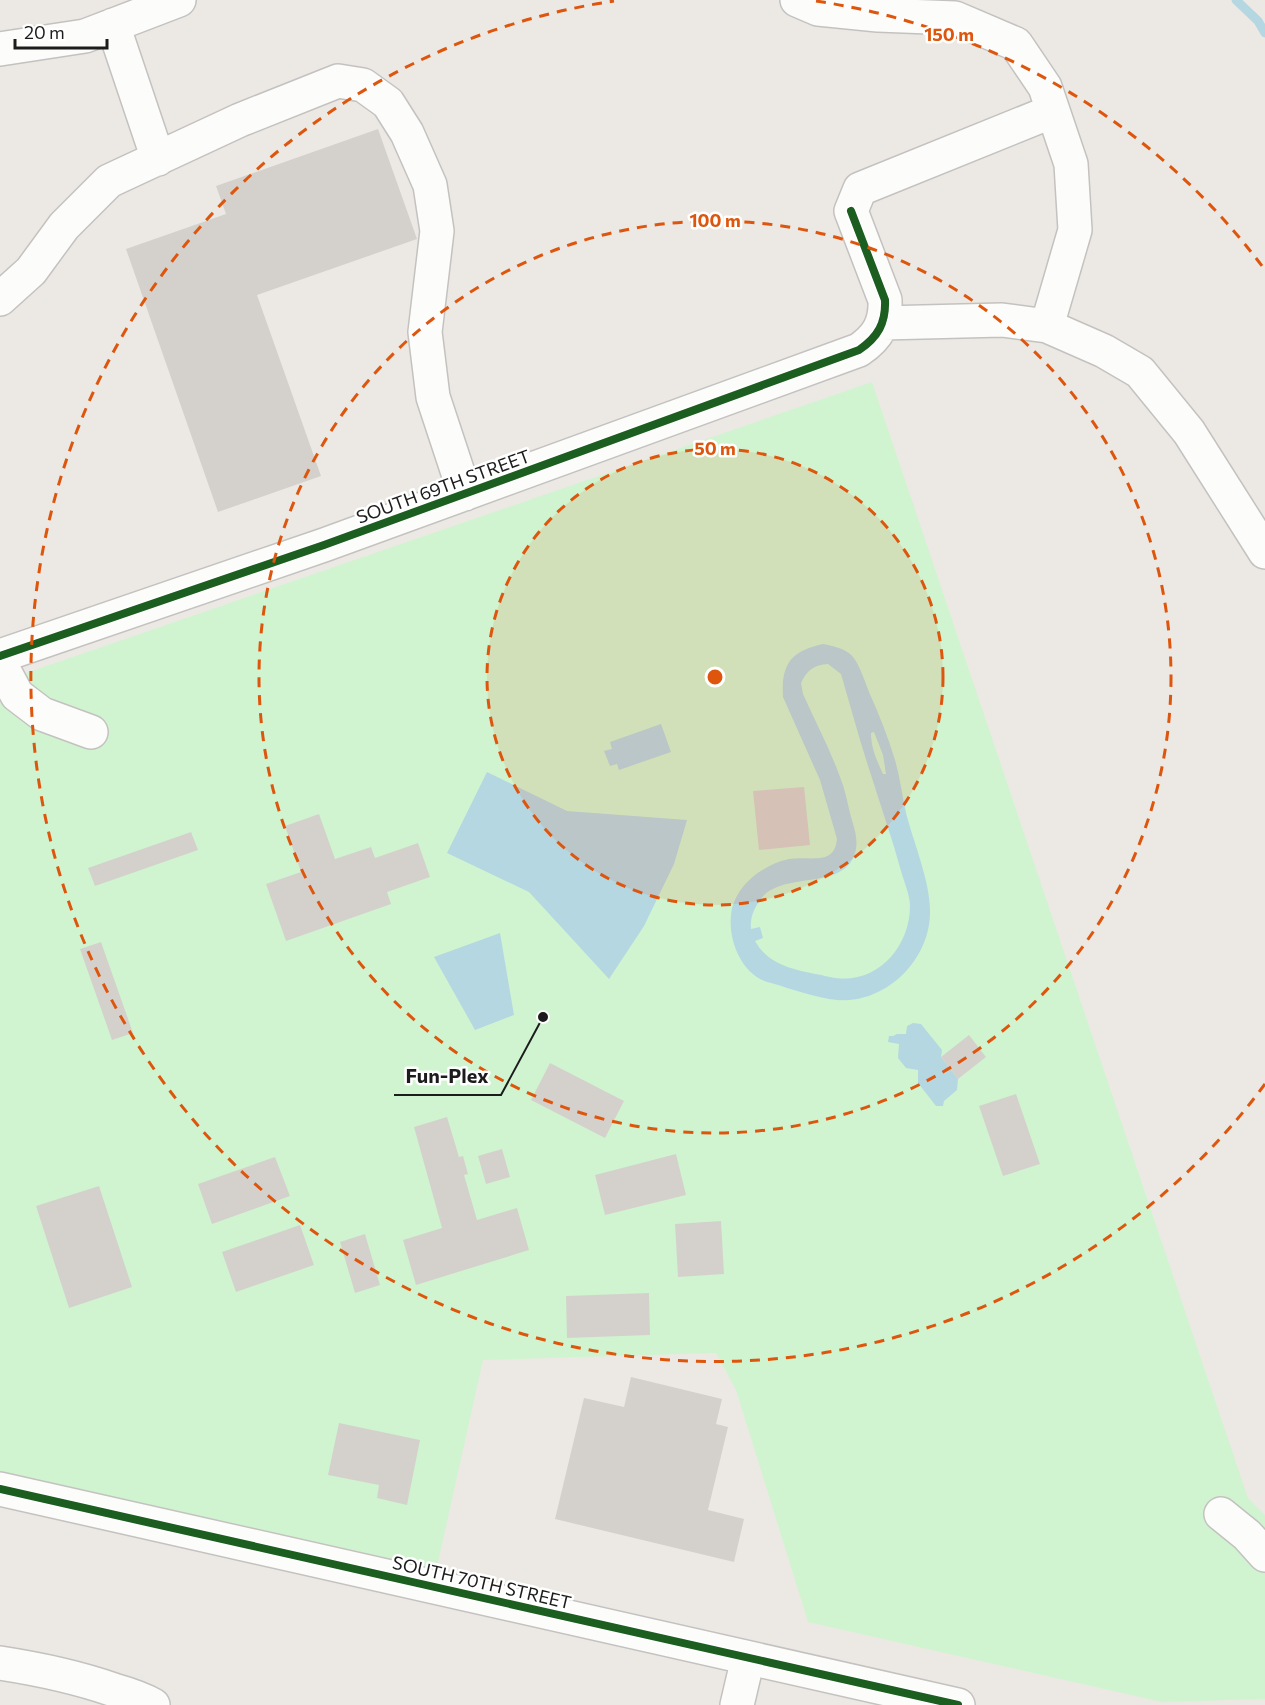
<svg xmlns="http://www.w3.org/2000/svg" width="1265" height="1705" font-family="Commissioner,sans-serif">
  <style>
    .park { fill: #d0f4d0 }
    .water { fill: #b5d7e1; fill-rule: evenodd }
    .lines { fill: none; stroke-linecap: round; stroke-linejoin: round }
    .stream { stroke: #b5d7e1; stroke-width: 9 }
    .building { fill: #d4d1cd }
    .minor-casing { stroke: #c4c2c0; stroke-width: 36 }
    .minor { stroke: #fcfcfb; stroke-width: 33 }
    .cycleway-casing { stroke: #fff; stroke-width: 11 }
    .cycleway { stroke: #1b5e20; stroke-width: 8 }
    .ring { fill: none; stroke: #de560d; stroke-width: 3; stroke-dasharray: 10 8 }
    .labels { text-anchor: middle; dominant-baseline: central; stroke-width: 5; stroke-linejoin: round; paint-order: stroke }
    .street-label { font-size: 18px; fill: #1c1c1c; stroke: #fff }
    .centre { fill: #de560d; stroke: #fff; stroke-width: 3 }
    .ring-label { font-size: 18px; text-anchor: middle; font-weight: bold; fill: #de560d; stroke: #fff; stroke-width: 5; stroke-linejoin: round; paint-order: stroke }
    .leader { fill: none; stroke: #1c1c1c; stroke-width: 2 }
    .callout-dot { fill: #1c1c1c; stroke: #fff; stroke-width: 2 }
    .callout-label { font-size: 20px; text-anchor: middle; font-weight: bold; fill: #1c1c1c; stroke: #fff; stroke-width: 5; stroke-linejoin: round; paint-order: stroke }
  </style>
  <rect width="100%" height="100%" fill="#ece9e4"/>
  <path class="park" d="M 872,382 L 1248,1498 L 1265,1515 L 1265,1699 L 1162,1702 L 808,1622 L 736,1390 L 716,1353 L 483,1360 L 436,1571 L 0,1475 L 0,682 Z"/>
  <path class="water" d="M 823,644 C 837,647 850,649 857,663 C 862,672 865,682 869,692 C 879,714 888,737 895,760 C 900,777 902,795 906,813 C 914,844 931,883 930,914 C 929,961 885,1004 837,1000 C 816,998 792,989 771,983 C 743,977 728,942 731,915 C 734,886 762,865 789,859 C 801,857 814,860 825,857 C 834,854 836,847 837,839 L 820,780 L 783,697 C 781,664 791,651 823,644 ZM 828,664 L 841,674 C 851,708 860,742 871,775 C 881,807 892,838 901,871 C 904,882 910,895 910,906 C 910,949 874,987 830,977 C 800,970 771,969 755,941 L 763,938 L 760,927 L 751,929 C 750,919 753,911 758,903 C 778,867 847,895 856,849 C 858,836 853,825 850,813 C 847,801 845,789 840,777 C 830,749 815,721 803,694 L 801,683 C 807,670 814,665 828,664 ZM 874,732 L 883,755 L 886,774 L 883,774 C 877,761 871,748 871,733 Z
    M 661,724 L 671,752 L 619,770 L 617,764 L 610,766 L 604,751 L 612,749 L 610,742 Z
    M 487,772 L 567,811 L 687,820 L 674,864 L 644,926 L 609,979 L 529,892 L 447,853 Z
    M 500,933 L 514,1015 L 475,1030 L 434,957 Z
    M 913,1023 L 921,1024 L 942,1050 L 941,1057 L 958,1079 L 957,1090 L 944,1101 L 943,1106 L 936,1106 L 918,1083 L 918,1070 L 906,1068 L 898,1058 L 899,1044 L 888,1042 L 889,1036 L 893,1036 L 897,1034 L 906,1034 L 907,1026 Z"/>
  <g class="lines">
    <path class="stream" d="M 1236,0 L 1258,21 L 1265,33"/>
  </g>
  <path class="building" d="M 378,129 L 417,239 L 257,295 L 321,476 L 218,512 L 126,249 L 226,214 L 216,186 Z
    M 804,787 L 810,845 L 759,850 L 753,791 Z
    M 319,814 L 335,859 L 371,847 L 375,858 L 418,843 L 430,877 L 387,892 L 391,904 L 286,941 L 266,884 L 301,872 L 285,826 Z
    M 191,832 L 198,850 L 95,886 L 88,868 Z
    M 101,942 L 133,1033 L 112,1040 L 80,949 Z
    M 969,1035 L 986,1057 L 958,1079 L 941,1057 Z
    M 550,1063 L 624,1101 L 605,1138 L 531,1100 Z
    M 1016,1094 L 1040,1164 L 1003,1176 L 979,1106 Z
    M 447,1117 L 459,1157 L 463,1156 L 468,1174 L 464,1175 L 477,1220 L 517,1208 L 529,1250 L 416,1285 L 403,1240 L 442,1228 L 414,1127 Z
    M 502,1149 L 510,1177 L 486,1184 L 478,1156 Z
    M 676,1154 L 686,1195 L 605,1215 L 595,1175 Z
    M 275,1157 L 290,1196 L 212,1224 L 198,1184 Z
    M 99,1186 L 132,1287 L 69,1308 L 36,1206 Z
    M 721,1221 L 724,1274 L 678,1277 L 675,1224 Z
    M 300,1225 L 314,1265 L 236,1292 L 222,1252 Z
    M 365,1234 L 380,1285 L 355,1293 L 340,1242 Z
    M 649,1293 L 650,1335 L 567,1338 L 566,1296 Z
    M 631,1377 L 722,1399 L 716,1424 L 728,1427 L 708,1510 L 744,1519 L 734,1562 L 555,1519 L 584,1398 L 624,1407 Z
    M 339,1423 L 420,1440 L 407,1505 L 377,1498 L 379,1485 L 328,1475 Z"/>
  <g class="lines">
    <defs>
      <path id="minor" d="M 797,0 L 818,9 L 878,15 L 955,18 L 1016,44 L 1045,87 L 1071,164 L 1075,230 L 1047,326
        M 113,25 L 158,159
        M 0,49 L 85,36 L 179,0
        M 0,299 L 31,271 L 64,226 L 109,181 L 240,120 L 338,81 L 363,85 L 388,103 L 407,133 L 430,185 L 437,231 L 425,332 L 433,397 L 465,494
        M 883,323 L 1002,320 L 1047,326 L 1104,351 L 1140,372 L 1189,432 L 1265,552
        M 0,656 L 324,545 L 859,350 C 878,337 886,323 885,300 L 851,211 L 860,189 L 1053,111
        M 0,663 L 17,695 L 42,714 L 91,732
        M 0,1489 L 958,1705
        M 1221,1514 L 1247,1535 L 1265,1555
        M 0,1663 C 39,1669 77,1677 114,1690 C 128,1694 141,1698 153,1705
        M 737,1705 L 748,1658"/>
    </defs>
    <use href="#minor" class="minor-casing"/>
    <use href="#minor" class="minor"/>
    <defs>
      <path id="cycleway" d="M 0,656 L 324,545 L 859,350 C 878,337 886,323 885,300 L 851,211
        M 0,1489 L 958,1705"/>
    </defs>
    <use href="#cycleway" class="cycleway-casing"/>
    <use href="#cycleway" class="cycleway"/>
  </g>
  <circle cx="715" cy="677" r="228" fill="#de560d" fill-opacity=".12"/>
  <g class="ring">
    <circle cx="715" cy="677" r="228"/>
    <circle cx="715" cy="677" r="456"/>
    <path d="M1265 1084A684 684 0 1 1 614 1M816 1A684 684 0 0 1 1265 270"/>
  </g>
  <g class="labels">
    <g class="street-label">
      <text transform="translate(443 486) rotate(-20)">SOUTH 69TH STREET</text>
      <text transform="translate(482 1582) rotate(13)">SOUTH 70TH STREET</text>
    </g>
  </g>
  <circle cx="715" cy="677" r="9" class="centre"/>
  <g class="ring-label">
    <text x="949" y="41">150 m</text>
    <text x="715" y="227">100 m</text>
    <text x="715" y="455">50 m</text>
  </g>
  <path class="leader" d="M543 1017L501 1095H394"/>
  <circle class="callout-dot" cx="543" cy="1017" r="6"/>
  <g class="callout-label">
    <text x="447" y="1083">Fun-Plex</text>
  </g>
  <path d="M15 39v9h92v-9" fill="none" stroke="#1c1c1c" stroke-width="3"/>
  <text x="24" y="39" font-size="18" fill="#1c1c1c" stroke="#ffffff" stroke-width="4.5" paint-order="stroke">20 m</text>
</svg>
